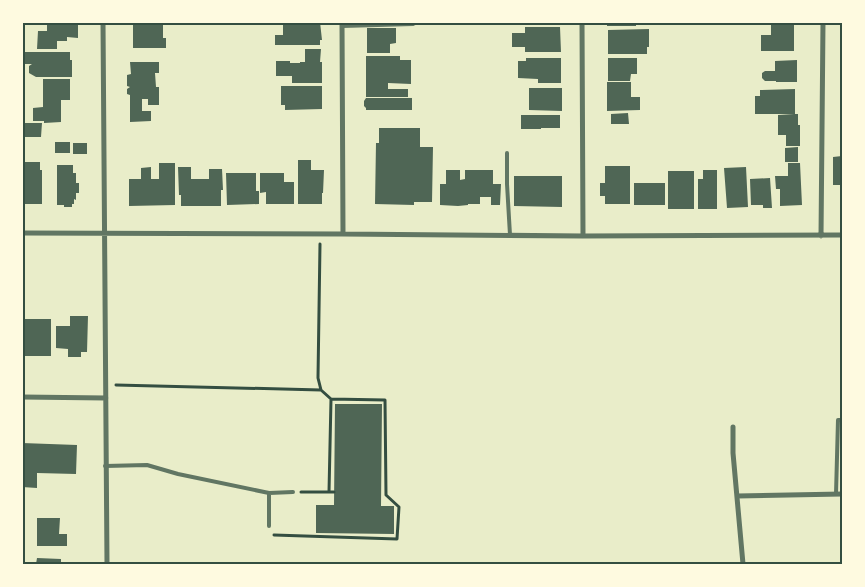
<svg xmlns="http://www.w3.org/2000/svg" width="865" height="587" font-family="Mulish,sans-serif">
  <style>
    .building { fill: #4f6655 }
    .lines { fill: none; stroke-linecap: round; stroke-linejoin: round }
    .path { stroke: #344e41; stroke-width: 3 }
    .service { stroke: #617663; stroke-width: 4 }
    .minor { stroke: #617663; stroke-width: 5 }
    .neatline { fill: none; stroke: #344e41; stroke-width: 2 }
  </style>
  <rect width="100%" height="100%" fill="#e9edc9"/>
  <path class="building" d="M 47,22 L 78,22 L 78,38 L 67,37 L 67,41 L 57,41 L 57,49 L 37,49 L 38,31 L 47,31 Z
    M 283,22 L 320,22 L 322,40 L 320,40 L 320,45 L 275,45 L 275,35 L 283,35 Z
    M 537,22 L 561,22 L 561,25 L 537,25 Z
    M 607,22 L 636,22 L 636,26 L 607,26 Z
    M 771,22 L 794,22 L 794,51 L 761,51 L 761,35 L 771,35 Z
    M 133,23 L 163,23 L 163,38 L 166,38 L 166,48 L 133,48 Z
    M 525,27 L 560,27 L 561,52 L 525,52 L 525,47 L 512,47 L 512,33 L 525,33 Z
    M 367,28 L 396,28 L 396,43 L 390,44 L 390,53 L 367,53 Z
    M 649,29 L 649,47 L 647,47 L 647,54 L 608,54 L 608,30 Z
    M 305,49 L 321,49 L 320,62 L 322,62 L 322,83 L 292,83 L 292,76 L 276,76 L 276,61 L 290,61 L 290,63 L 300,63 L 300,62 L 305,62 Z
    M 24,52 L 70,52 L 70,60 L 72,60 L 72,77 L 36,77 L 29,73 L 29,66 L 32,64 L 24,64 Z
    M 366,56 L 400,56 L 400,60 L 411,60 L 411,84 L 388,83 L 388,89 L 408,89 L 408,97 L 366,97 Z
    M 526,58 L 561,58 L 561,83 L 538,83 L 538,79 L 518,78 L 518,61 L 526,61 Z
    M 608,58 L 637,58 L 637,74 L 631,74 L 630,81 L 608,81 Z
    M 797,60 L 797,82 L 776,82 L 776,81 L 765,81 L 762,78 L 762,73 L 765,71 L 775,71 L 775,61 Z
    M 130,62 L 159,62 L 159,73 L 155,73 L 156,87 L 159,87 L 159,105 L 148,105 L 148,99 L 142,99 L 142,111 L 151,111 L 151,121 L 130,122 L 130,95 L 127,94 L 127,89 L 130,87 L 127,86 L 127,75 L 131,74 Z
    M 43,79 L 70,79 L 70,100 L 61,100 L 61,122 L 44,123 L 44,121 L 33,121 L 33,108 L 43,107 Z
    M 607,82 L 631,82 L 631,97 L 640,97 L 640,110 L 607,111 Z
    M 281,86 L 322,86 L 322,109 L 285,110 L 285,105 L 281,105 Z
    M 529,88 L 562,88 L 562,111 L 529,110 Z
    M 795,89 L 795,114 L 755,114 L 755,96 L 760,96 L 760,90 Z
    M 366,98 L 412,98 L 412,110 L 366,110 L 366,108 L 364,106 L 364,101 Z
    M 628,113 L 629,124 L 611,124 L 611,114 Z
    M 794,114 L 798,114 L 798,125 L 800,125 L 800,146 L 786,146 L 786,135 L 778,135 L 778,115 Z
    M 521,115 L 560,115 L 560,128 L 541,128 L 541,129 L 521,129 Z
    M 23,123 L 42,123 L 41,137 L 23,137 Z
    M 379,128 L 420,128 L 420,147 L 433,147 L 432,202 L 414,202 L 414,205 L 375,204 L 376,143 L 379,143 Z
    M 55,142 L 70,142 L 70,153 L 55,153 Z
    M 73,143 L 87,143 L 87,154 L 73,154 Z
    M 798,147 L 798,162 L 785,162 L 785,148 Z
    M 842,156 L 842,185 L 833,185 L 833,157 Z
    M 298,160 L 311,160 L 311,170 L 324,170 L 323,193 L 322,193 L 322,204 L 298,204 Z
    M 22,162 L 40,162 L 40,170 L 42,170 L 42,204 L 22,204 Z
    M 159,163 L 175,163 L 175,205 L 129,206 L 129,179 L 141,179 L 141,168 L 151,167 L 151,179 L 159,179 Z
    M 788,163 L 800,163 L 802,205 L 780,206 L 780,189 L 776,189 L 775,176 L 788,176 Z
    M 57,165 L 73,165 L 73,173 L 76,173 L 76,183 L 79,183 L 79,193 L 76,193 L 76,200 L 74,199 L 74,204 L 72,204 L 72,207 L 64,207 L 64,205 L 57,205 Z
    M 605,166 L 630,166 L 630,204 L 605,204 L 605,196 L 600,196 L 600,183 L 605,183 Z
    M 178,167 L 191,167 L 191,179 L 209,179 L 209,169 L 222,169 L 223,190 L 221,190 L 221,206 L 181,206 L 181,195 L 179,195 Z
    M 746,167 L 748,207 L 727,208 L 724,168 Z
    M 446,170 L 460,170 L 460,180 L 465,179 L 465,170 L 493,170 L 493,184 L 501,184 L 500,205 L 491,205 L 491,197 L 480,197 L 480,204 L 468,204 L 468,205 L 458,206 L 440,205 L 440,184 L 446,184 Z
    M 703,170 L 717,170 L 717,209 L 698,209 L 698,179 L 703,179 Z
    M 668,171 L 694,171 L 694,209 L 668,209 Z
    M 226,173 L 256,173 L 256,191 L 259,191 L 259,204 L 227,205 Z
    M 260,173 L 284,173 L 284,182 L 294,182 L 294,204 L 266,204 L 266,192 L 260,193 Z
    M 514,176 L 562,176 L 562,207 L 514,206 Z
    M 770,178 L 772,208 L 763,208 L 763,205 L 751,205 L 750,179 Z
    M 634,183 L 665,183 L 665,205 L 634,205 Z
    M 840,264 L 842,264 L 842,319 L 841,319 Z
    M 70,316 L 88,316 L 87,352 L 81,352 L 81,357 L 68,357 L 68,349 L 56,348 L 56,326 L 70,326 Z
    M 25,319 L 51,319 L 51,356 L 25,356 Z
    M 335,404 L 382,404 L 381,506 L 394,506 L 394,534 L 316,533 L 316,505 L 334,505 Z
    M 22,443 L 77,445 L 76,474 L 37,473 L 37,488 L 22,487 Z
    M 37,518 L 60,518 L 59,534 L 67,534 L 67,546 L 37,546 Z
    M 37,558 L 61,559 L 61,564 L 36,564 Z"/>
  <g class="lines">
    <path class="path" d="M 320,244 L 318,378 L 321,390
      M 116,385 L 321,390 L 331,399 L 329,492 L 334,492
      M 301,492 L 329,492
      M 274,535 L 397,539 L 399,507 L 386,495 L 385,400 L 331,399"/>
    <path class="service" d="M 342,26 L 413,24 L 417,22
      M 507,153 L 507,184 L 510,235
      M 105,466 L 147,465 L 178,474 L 269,493 L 293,492
      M 836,494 L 838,420 L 842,420
      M 269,526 L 269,493"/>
    <path class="minor" d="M 103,22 L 107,564
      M 342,22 L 343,234
      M 582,22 L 583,236
      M 22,233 L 343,234 L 583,236 L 842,235
      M 821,236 L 823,22
      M 22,397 L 106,398
      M 733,427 L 733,453 L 743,564
      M 737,496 L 842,494"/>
  </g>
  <rect width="865" height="587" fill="none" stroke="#fefae0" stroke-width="48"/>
  <rect x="24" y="24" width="817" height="539" class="neatline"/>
</svg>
